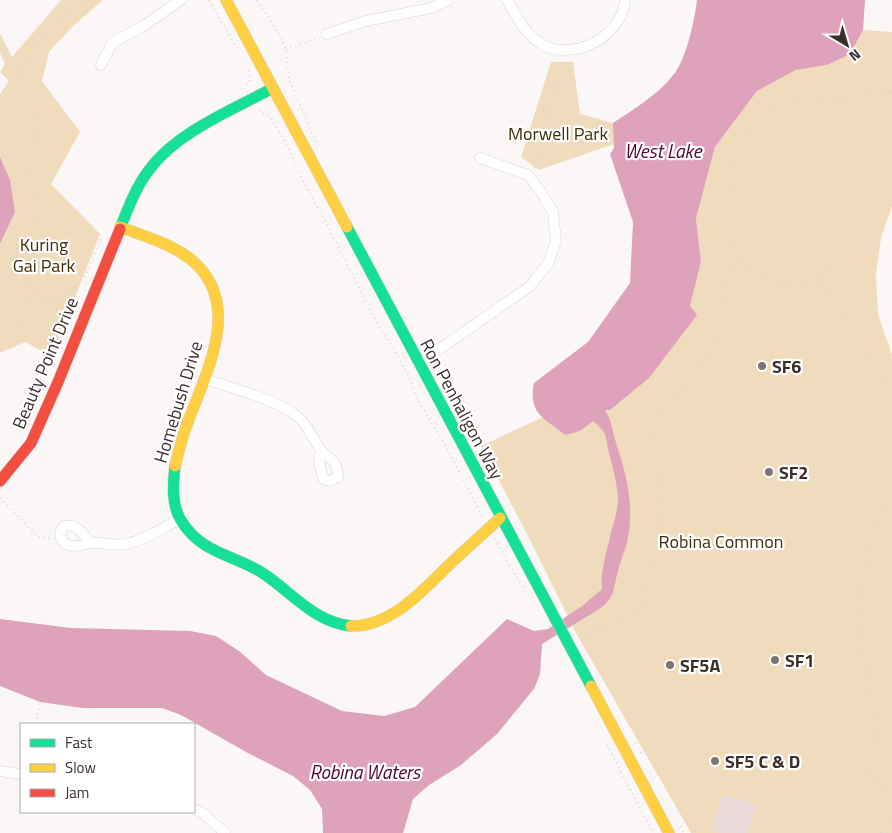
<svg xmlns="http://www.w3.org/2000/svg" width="892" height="833" font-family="'Titillium Web',sans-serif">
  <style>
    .green { fill: #f0dcbc }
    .water { fill: #dea2bb }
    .building { fill: #eadada }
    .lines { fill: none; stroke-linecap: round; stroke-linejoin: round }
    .street-casing { stroke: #dbd2d0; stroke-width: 11 }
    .fast-casing { stroke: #dbd2d0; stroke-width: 12 }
    .slow-casing { stroke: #dbd2d0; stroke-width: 12 }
    .jam-casing { stroke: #dbd2d0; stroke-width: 12 }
    .path { stroke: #d8d7d7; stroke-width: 2; stroke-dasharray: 1 4; stroke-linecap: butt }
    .street { stroke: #fefefe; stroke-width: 10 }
    .fast { stroke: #16e098; stroke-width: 11 }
    .slow { stroke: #ffcf43; stroke-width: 11 }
    .jam { stroke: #f24e42; stroke-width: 11 }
    .poi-dot { fill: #7e7471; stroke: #fff; stroke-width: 2 }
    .labels { text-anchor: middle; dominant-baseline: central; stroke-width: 4.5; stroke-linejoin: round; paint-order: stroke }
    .park-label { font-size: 18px; fill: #422f0a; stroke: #fff }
    .street-label { font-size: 18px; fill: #3a2e2a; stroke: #fff }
    .poi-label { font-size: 18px; font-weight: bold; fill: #3a2e2a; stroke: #fff; text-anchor: start }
    .water-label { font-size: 19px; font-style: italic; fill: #510330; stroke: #fff }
  </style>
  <rect width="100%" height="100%" fill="#fbf7f6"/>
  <path class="green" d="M 61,0 L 103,0 L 73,26 L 49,52 L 42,81 L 80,132 L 51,184 L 100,234 L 52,356 L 25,342 L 0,353 L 0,244 L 15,212 L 0,157 L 0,94 L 9,81 L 0,72 L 5,64 L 0,53 L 0,33 L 12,57 Z
    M 863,30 L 892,32 L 892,206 L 881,238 L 876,275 L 878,314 L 892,355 L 892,833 L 691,833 L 576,633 L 527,534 L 481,446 L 543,417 L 565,435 L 690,306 L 701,262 L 696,217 L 715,147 L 757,91 L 796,70 L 827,65 L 855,45 Z
    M 551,62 L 573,62 L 580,114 L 613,123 L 614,144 L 539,170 L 521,157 Z"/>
  <path class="water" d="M 697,0 L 865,0 L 863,30 L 855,45 L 846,56 L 827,65 L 796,70 L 757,91 L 715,147 L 696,218 L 701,262 L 690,306 L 697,315 L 649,378 L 610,410 L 605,410 C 612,421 613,434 617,446 C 627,476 634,506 628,538 C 626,549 621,559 618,571 C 613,588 616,596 601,608 L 542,644 L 540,674 L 534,689 L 497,734 L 461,765 L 429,785 L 413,799 L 403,833 L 323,833 L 322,809 L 310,790 L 293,776 L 246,752 L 181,715 L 162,708 L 83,708 L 40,702 L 0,686 L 0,619 L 71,628 L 190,631 L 216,636 L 239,651 L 266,675 L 342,711 L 384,716 L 415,707 L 507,619 L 534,631 L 548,629 L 582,606 L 602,589 C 600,571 607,551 611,533 C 614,522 618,510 618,499 C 617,483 613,468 609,453 C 605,436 608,433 593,421 L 580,431 L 565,435 C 544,418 528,414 534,383 L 588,342 L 630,283 L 633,222 L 610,154 L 614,148 L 613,123 C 635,108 658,95 674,74 C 686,60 695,19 697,0 Z
    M 0,157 L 10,180 L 15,212 L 0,244 Z"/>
  <path class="building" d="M 723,794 L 757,805 L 748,833 L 719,833 L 711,830 Z"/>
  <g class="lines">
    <defs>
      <path id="street" d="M 507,0 C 515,14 525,34 540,43 C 571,63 622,38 625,0
        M 327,34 L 366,21 L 431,8 L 448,0
        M 101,65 L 112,43 L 145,25 L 181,0
        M 418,364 L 529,287 L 548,264 L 556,241 L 553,212 L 541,192 L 528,175 L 480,158
        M 205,379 C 232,388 276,399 298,417 C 308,425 313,439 320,449 C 329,461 337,457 338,477 L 330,481 L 323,479 L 319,461 L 321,450
        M 90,543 C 83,534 77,523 64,526 C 56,536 62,546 75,546 C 80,546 85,544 90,543 C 102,542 114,546 126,544 C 145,540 162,528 180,519
        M 0,771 L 21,774
        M 194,809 L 204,814 L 225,833"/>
      <path id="fast" d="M 347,227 L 591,686
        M 120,229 C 128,208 136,187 149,170 C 177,132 232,110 273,88
        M 175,466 C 173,484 171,506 182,522 C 202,553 231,554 261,572 C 291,591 313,622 351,626"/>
      <path id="slow" d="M 226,0 L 347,227
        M 120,227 C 144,236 169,243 189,258 C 244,300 208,369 189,419 C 183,434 179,450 175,466
        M 351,626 C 392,627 425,588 452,562 C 468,547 484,533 500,518
        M 591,686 L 669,833"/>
      <path id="jam" d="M 0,481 L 31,443 L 58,382 L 120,229"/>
    </defs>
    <use href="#street" class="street-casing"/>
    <use href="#fast" class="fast-casing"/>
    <use href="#slow" class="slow-casing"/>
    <use href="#jam" class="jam-casing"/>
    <path class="path" d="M 209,0 L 239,52
      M 257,0 L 281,37 L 286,50 L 289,80 L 316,142
      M 0,44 C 10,66 31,82 37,106 C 42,126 32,145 31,164 C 31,175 33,203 36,214 C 38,222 42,230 45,239 C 37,257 9,264 31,288 C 40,297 46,302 58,302 L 86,275 L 100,240 L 102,241
      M 286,50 L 318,38
      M 21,73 L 29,54 L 56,20 L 87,0
      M 247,85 L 250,81 L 249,69
      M 892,92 L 876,91 L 850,99 L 829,102 L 806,100 L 786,102 L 765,111 L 755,121 L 731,166 L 730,179 L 732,190 L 732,241 L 742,265 L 760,275 L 784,283 L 817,287 L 827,291 L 867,353 L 892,395
      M 259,110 L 270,117 L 282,136 L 291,153 L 294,164 L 322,215 L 374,317 L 394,349 L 410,379 L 417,399 L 444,443 L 483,518
      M 534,168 C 542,151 541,132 547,115 C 553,96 563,80 564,60
      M 817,287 L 823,273 L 833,259 L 832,256
      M 0,336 C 26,323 28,313 30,286
      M 0,498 L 38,537 L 50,539
      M 494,539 L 525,591
      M 579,638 L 628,617 L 641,605 L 657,541 L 658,483 L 657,467 L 650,439 L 651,427 L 665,403 L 684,389 L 717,340 C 727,313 711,284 740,261
      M 36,724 L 40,702
      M 636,743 L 643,756
      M 607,745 L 653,833
      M 886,792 L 869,774 L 873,746 L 874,712 L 861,646 L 859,616 L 861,593 L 867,556 L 875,524 L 892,497
      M 680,827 L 684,833
      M 880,833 L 888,828 L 892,821"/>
    <use href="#street" class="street"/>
    <use href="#fast" class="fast"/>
    <use href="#slow" class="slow"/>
    <use href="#jam" class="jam"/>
  </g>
  <g class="poi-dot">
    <circle cx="762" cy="366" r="5"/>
    <circle cx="769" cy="472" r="5"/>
    <circle cx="775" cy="660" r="5"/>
    <circle cx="670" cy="665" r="5"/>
    <circle cx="715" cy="761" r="5"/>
  </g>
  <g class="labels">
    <g class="park-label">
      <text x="558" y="133">Morwell Park</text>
      <text x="44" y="244">Kuring<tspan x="44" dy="21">Gai Park</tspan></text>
      <text x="721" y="541">Robina Common</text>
    </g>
    <g class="street-label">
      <text transform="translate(45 363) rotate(-67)">Beauty Point Drive</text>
      <text transform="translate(178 402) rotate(-73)">Homebush Drive</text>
      <text transform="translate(462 409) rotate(62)">Ron Penhaligon Way</text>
    </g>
    <g class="poi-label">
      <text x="772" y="366">SF6</text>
      <text x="779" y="472">SF2</text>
      <text x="785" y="660">SF1</text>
      <text x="680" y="665">SF5A</text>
      <text x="725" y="761">SF5 C &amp; D</text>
    </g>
    <g class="water-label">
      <text x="663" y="150">West Lake</text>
      <text x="365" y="771">Robina Waters</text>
    </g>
  </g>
  <rect x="20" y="723" width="175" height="90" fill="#ffffff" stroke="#b0abaa"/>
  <rect x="30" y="739" width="25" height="8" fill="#16e098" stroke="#b0abaa"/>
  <text x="65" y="748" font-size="15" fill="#3a2e2a">Fast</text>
  <rect x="30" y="764" width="25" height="8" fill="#ffcf43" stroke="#b0abaa"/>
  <text x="65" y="773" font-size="15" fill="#3a2e2a">Slow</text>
  <rect x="30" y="789" width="25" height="8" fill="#f24e42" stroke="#b0abaa"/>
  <text x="65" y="798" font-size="15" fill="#3a2e2a">Jam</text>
  <g transform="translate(847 45) rotate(142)" stroke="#ffffff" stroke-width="4" paint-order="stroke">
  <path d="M0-4L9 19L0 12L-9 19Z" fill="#3a2e2a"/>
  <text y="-8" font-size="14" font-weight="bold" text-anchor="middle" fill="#3a2e2a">N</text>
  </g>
</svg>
